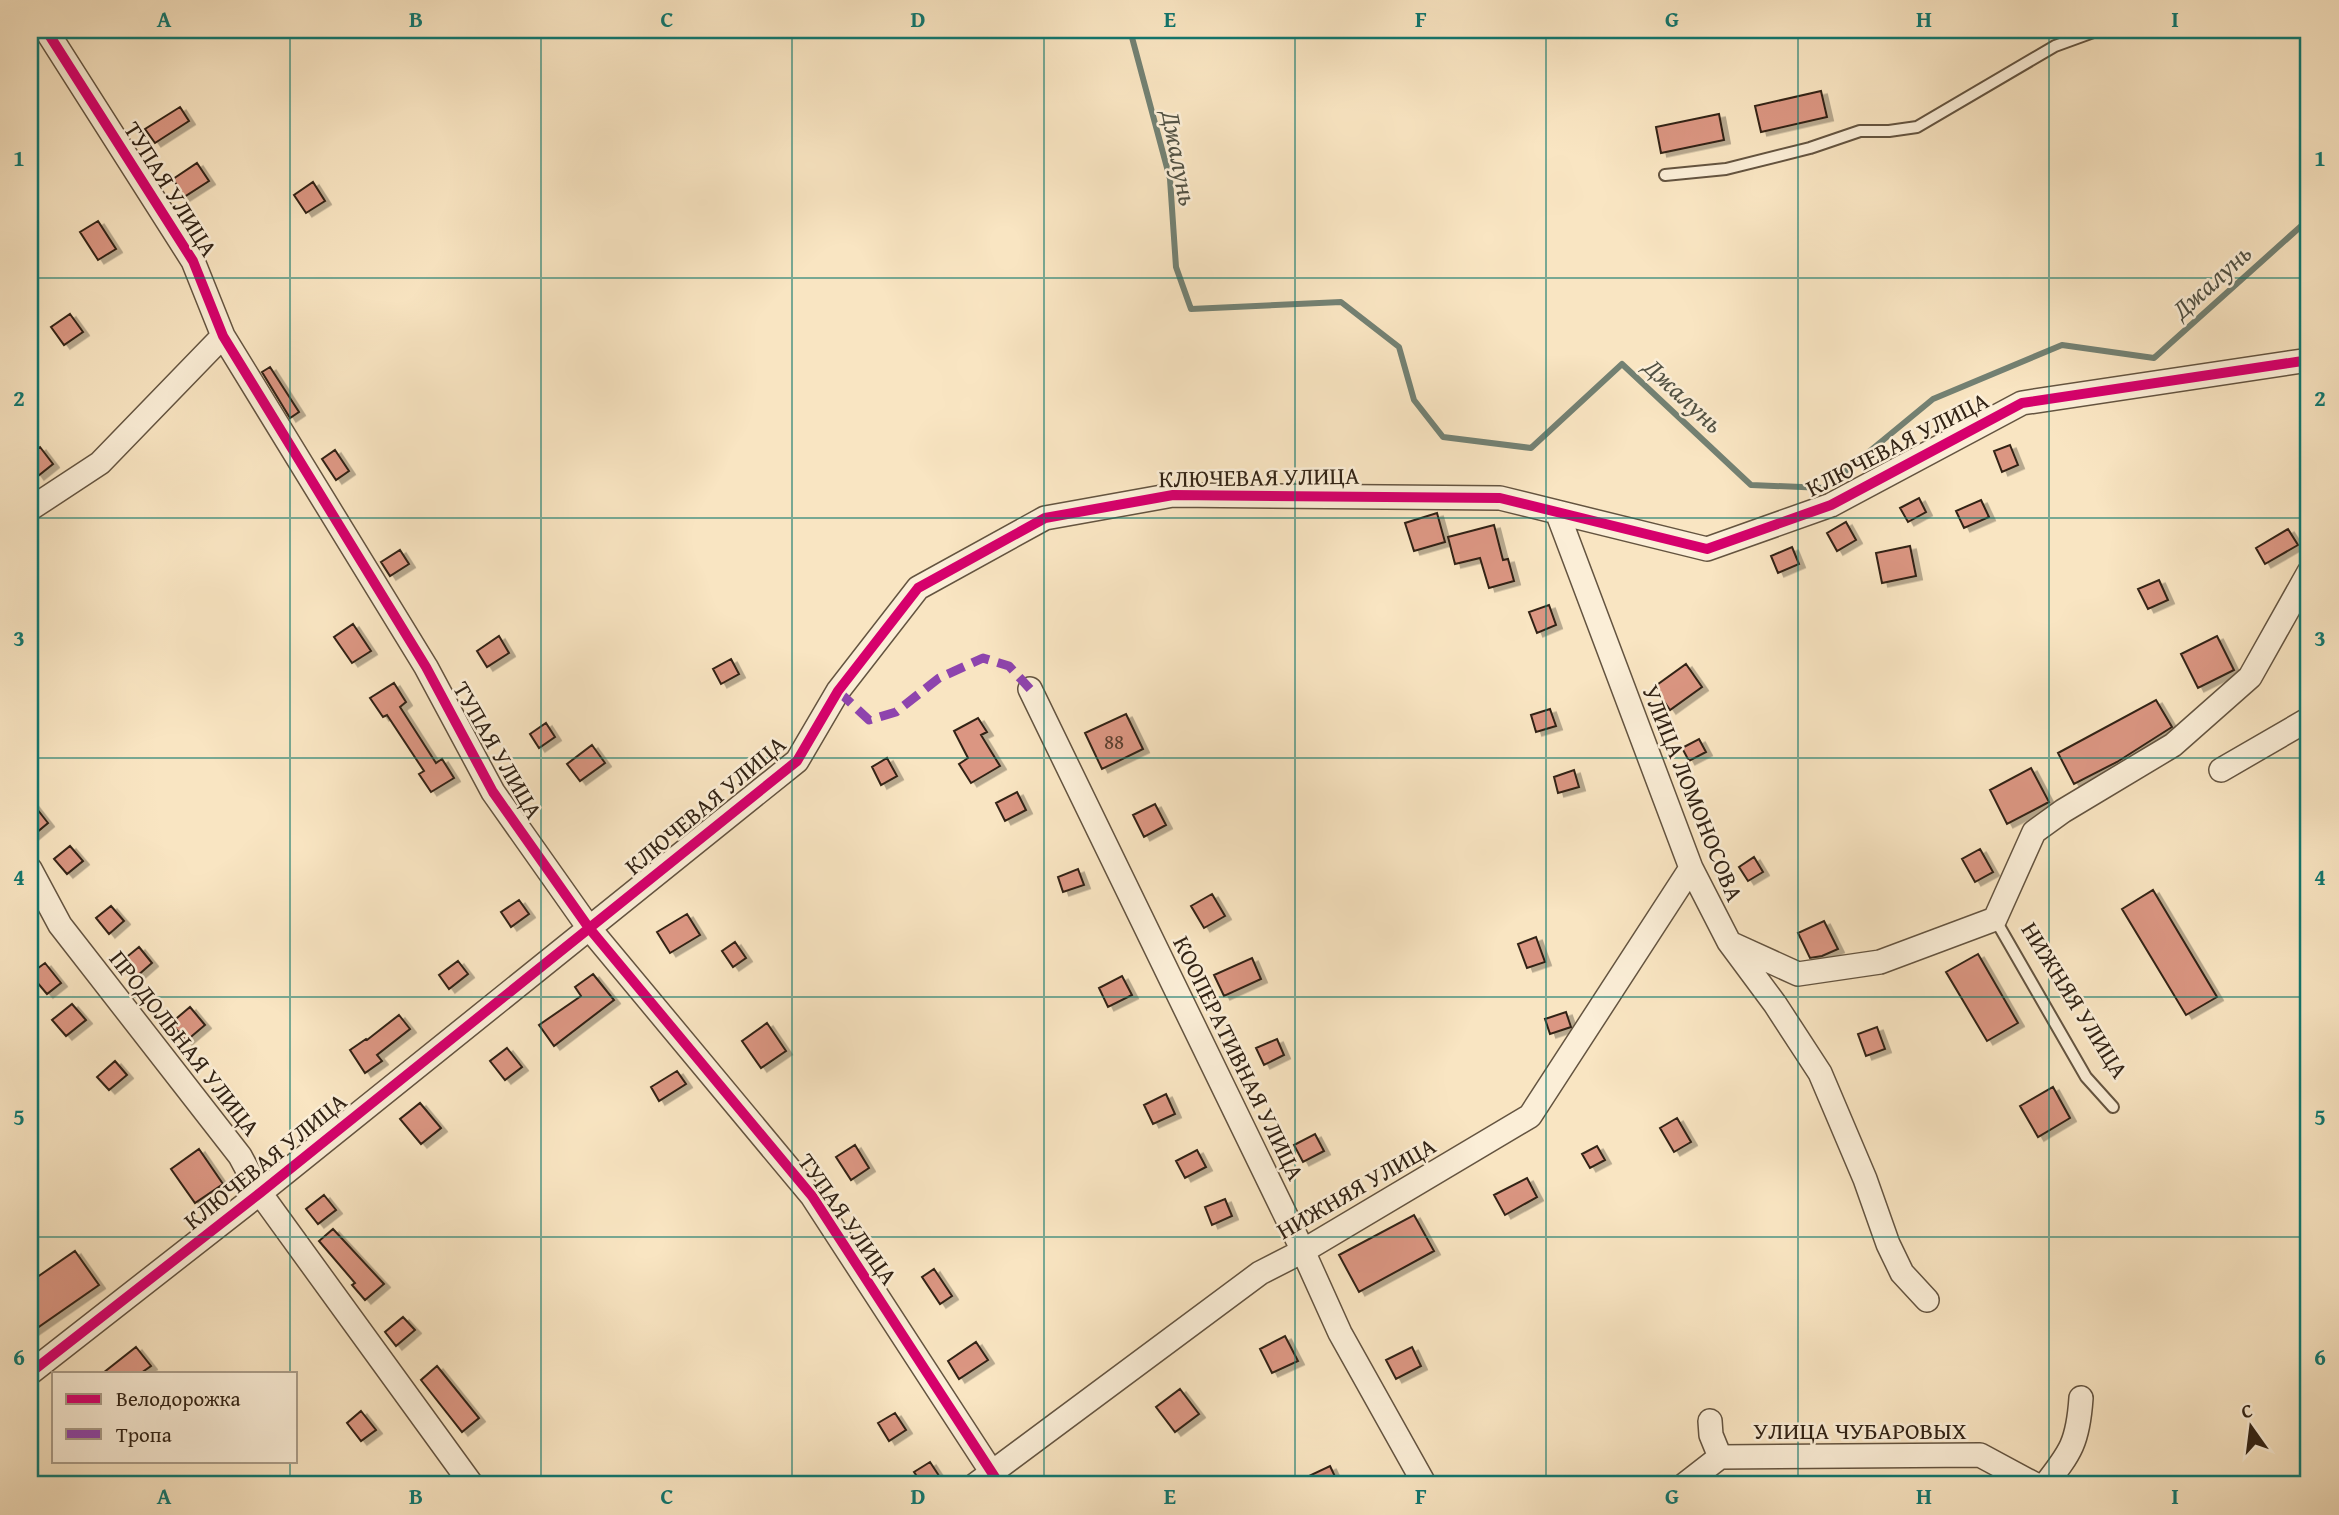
<svg xmlns="http://www.w3.org/2000/svg" width="2339" height="1515" font-family="'Gentium Book Plus',serif">
  <style>
    .lines { fill: none; stroke-linecap: round; stroke-linejoin: round }
    .stream { stroke: #738173; stroke-width: 6 }
    .building { fill: #db9682; stroke: #322315; stroke-width: 2; filter: url(#shadow) }
    .service-casing { stroke: #645440; stroke-width: 14 }
    .minor-casing { stroke: #645440; stroke-width: 26 }
    .service { stroke: #fbeed7; stroke-width: 10 }
    .minor { stroke: #fbeed7; stroke-width: 23 }
    .quiet { stroke: #8e44ad; stroke-width: 9; stroke-dasharray: 18 9; stroke-linecap: butt }
    .cycleway-casing { stroke: #fbeed7; stroke-width: 15 }
    .cycleway { stroke: #d6006c; stroke-width: 10 }
    .grid { fill: none; stroke: #0f766e; stroke-width: 2; stroke-opacity: 0.55 }
    .labels { text-anchor: middle; dominant-baseline: central; stroke-width: 5; stroke-linejoin: round; paint-order: stroke }
    .number-label { font-size: 21px; fill: #5c4030 }
    .street-label { font-size: 24px; fill: #322315; stroke: #fbeed7 }
    .water-label { font-size: 26px; font-style: italic; fill: #525244; stroke: #fbeed7 }
    .neatline { fill: none; stroke: #0f766e; stroke-width: 2.5 }
    .grid-label { font-size: 23px; text-anchor: middle; font-weight: bold; fill: #0f766e }
  </style>
  <defs>
    <filter id="shadow"><feDropShadow dx="6" dy="3.5" stdDeviation="0" flood-color="#0004"/></filter>
  </defs>
  <rect width="100%" height="100%" fill="#f9e5c2"/>
  <filter id="stains"><feTurbulence type="fractalNoise" baseFrequency=".00286" numOctaves="4"/><feColorMatrix values="0 0 0 0 .2 0 0 0 0 .09 0 0 0 0 .02 0 0 0 .5 -.17"/></filter>
  <radialGradient id="worn" r=".72"><stop offset=".6" stop-color="#630" stop-opacity="0"/><stop offset="1" stop-color="#630" stop-opacity=".3"/></radialGradient>
  <g class="lines">
    <path class="stream" d="M 1130,30 L 1170,179 L 1176,267 L 1191,309 L 1341,302 L 1399,347 L 1414,400 L 1443,437 L 1531,448 L 1622,364 L 1751,485 L 1825,488 L 1933,399 L 2062,345 L 2154,358 L 2309,219"/>
  </g>
  <path class="building" d="M 1821,91 L 1827,117 L 1761,132 L 1755,106 Z
    M 180,107 L 189,121 L 155,143 L 145,129 Z
    M 1719,114 L 1724,140 L 1661,153 L 1656,127 Z
    M 197,163 L 209,181 L 184,197 L 173,179 Z
    M 313,182 L 325,201 L 306,213 L 294,195 Z
    M 98,221 L 116,249 L 98,260 L 80,232 Z
    M 70,314 L 83,332 L 64,345 L 51,327 Z
    M 270,367 L 299,412 L 290,418 L 262,372 Z
    M 2010,445 L 2018,465 L 2002,472 L 1994,451 Z
    M 40,447 L 53,464 L 38,476 L 30,465 L 30,454 Z
    M 335,450 L 349,471 L 336,480 L 322,459 Z
    M 1919,498 L 1926,512 L 1908,522 L 1900,508 Z
    M 1981,500 L 1989,517 L 1964,528 L 1956,511 Z
    M 1437,513 L 1445,542 L 1414,551 L 1405,523 Z
    M 1846,522 L 1856,540 L 1837,551 L 1827,533 Z
    M 1494,525 L 1503,560 L 1508,559 L 1514,581 L 1489,588 L 1480,558 L 1455,564 L 1448,537 Z
    M 2288,529 L 2298,545 L 2265,564 L 2256,548 Z
    M 1910,546 L 1916,576 L 1882,583 L 1876,553 Z
    M 1792,547 L 1799,564 L 1778,573 L 1771,556 Z
    M 400,550 L 409,564 L 390,576 L 381,562 Z
    M 2159,580 L 2168,600 L 2148,609 L 2138,589 Z
    M 1549,605 L 1556,625 L 1537,633 L 1529,612 Z
    M 353,624 L 371,651 L 352,663 L 334,637 Z
    M 499,636 L 509,653 L 487,667 L 477,651 Z
    M 2217,636 L 2234,670 L 2198,688 L 2181,654 Z
    M 731,659 L 739,674 L 721,684 L 713,669 Z
    M 1686,664 L 1702,687 L 1670,710 L 1654,687 Z
    M 394,683 L 406,702 L 400,707 L 436,763 L 442,759 L 454,778 L 431,792 L 419,774 L 424,771 L 387,715 L 383,717 L 370,698 Z
    M 2156,700 L 2172,727 L 2117,762 L 2074,784 L 2058,753 Z
    M 1550,709 L 1556,726 L 1536,732 L 1531,715 Z
    M 1126,714 L 1143,749 L 1102,769 L 1085,733 Z
    M 978,718 L 987,732 L 981,735 L 1000,766 L 971,783 L 959,764 L 968,758 L 954,731 Z
    M 546,723 L 555,737 L 539,748 L 530,734 Z
    M 1699,739 L 1706,752 L 1689,761 L 1682,748 Z
    M 592,745 L 605,763 L 580,781 L 567,764 Z
    M 887,758 L 897,776 L 881,785 L 872,767 Z
    M 2031,768 L 2049,802 L 2007,824 L 1990,790 Z
    M 1574,770 L 1579,787 L 1558,793 L 1554,777 Z
    M 1017,792 L 1026,810 L 1005,821 L 996,803 Z
    M 30,800 L 48,823 L 30,838 Z
    M 1155,804 L 1166,825 L 1144,837 L 1133,815 Z
    M 70,846 L 83,861 L 67,874 L 54,859 Z
    M 1980,849 L 1993,872 L 1975,882 L 1962,859 Z
    M 1754,857 L 1763,872 L 1748,881 L 1739,867 Z
    M 1078,869 L 1084,885 L 1063,892 L 1058,877 Z
    M 2153,890 L 2217,997 L 2186,1015 L 2122,909 Z
    M 1212,894 L 1225,916 L 1204,928 L 1191,906 Z
    M 519,900 L 529,914 L 511,927 L 501,912 Z
    M 111,906 L 124,921 L 109,934 L 96,918 Z
    M 687,914 L 700,935 L 670,953 L 657,932 Z
    M 1824,921 L 1838,949 L 1822,956 L 1810,958 L 1798,933 Z
    M 1536,937 L 1545,962 L 1527,968 L 1518,944 Z
    M 735,942 L 746,958 L 733,967 L 722,951 Z
    M 139,947 L 152,963 L 137,976 L 123,960 Z
    M 1978,954 L 2018,1023 L 1987,1041 L 1946,972 Z
    M 1252,958 L 1261,979 L 1224,996 L 1214,975 Z
    M 458,961 L 468,974 L 449,989 L 439,975 Z
    M 45,963 L 61,983 L 47,994 L 30,974 Z
    M 593,974 L 614,1000 L 554,1046 L 539,1025 L 581,996 L 575,987 Z
    M 1122,976 L 1132,995 L 1108,1007 L 1099,988 Z
    M 72,1004 L 86,1020 L 66,1036 L 52,1020 Z
    M 190,1007 L 205,1025 L 186,1041 L 171,1023 Z
    M 1566,1012 L 1571,1027 L 1550,1034 L 1545,1019 Z
    M 399,1015 L 410,1029 L 377,1055 L 382,1061 L 365,1073 L 350,1050 L 366,1039 L 367,1040 Z
    M 767,1023 L 786,1051 L 761,1068 L 742,1041 Z
    M 1877,1027 L 1885,1049 L 1866,1056 L 1858,1034 Z
    M 1277,1039 L 1284,1055 L 1264,1065 L 1256,1048 Z
    M 507,1048 L 522,1067 L 505,1080 L 490,1061 Z
    M 115,1061 L 127,1075 L 109,1090 L 97,1077 Z
    M 677,1071 L 686,1084 L 659,1101 L 651,1087 Z
    M 2053,1087 L 2070,1118 L 2038,1137 L 2020,1106 Z
    M 1166,1094 L 1175,1114 L 1153,1124 L 1144,1105 Z
    M 420,1103 L 441,1128 L 421,1144 L 400,1119 Z
    M 1677,1118 L 1691,1142 L 1674,1152 L 1660,1128 Z
    M 1315,1134 L 1324,1151 L 1303,1162 L 1294,1145 Z
    M 855,1145 L 869,1168 L 851,1180 L 836,1157 Z
    M 1597,1146 L 1605,1160 L 1590,1168 L 1582,1154 Z
    M 199,1149 L 223,1184 L 195,1203 L 171,1169 Z
    M 1197,1150 L 1206,1167 L 1185,1178 L 1176,1161 Z
    M 1527,1178 L 1537,1197 L 1505,1215 L 1494,1195 Z
    M 324,1195 L 336,1210 L 318,1224 L 306,1209 Z
    M 1225,1199 L 1232,1216 L 1212,1225 L 1205,1207 Z
    M 1414,1215 L 1434,1251 L 1359,1292 L 1339,1255 Z
    M 333,1229 L 384,1284 L 365,1300 L 352,1285 L 355,1283 L 319,1241 Z
    M 75,1251 L 99,1285 L 30,1333 L 30,1282 Z
    M 934,1269 L 952,1296 L 940,1304 L 922,1277 Z
    M 403,1317 L 415,1330 L 396,1346 L 385,1332 Z
    M 1285,1336 L 1298,1361 L 1272,1373 L 1260,1349 Z
    M 976,1342 L 988,1360 L 959,1379 L 948,1361 Z
    M 136,1347 L 151,1366 L 141,1373 L 103,1373 Z
    M 1412,1347 L 1421,1366 L 1396,1379 L 1386,1360 Z
    M 437,1366 L 479,1418 L 462,1432 L 421,1380 Z
    M 1180,1389 L 1199,1414 L 1175,1432 L 1156,1407 Z
    M 361,1411 L 376,1430 L 361,1441 L 347,1423 Z
    M 895,1413 L 906,1430 L 889,1441 L 878,1423 Z
    M 930,1462 L 945,1485 L 923,1485 L 914,1472 Z
    M 1330,1466 L 1339,1485 L 1290,1485 Z"/>
  <g class="lines">
    <defs>
      <path id="service" d="M 1665,175 L 1726,169 L 1810,148 L 1860,131 L 1889,131 L 1917,127 L 2055,46 L 2099,30
        M 1995,919 L 2086,1077 L 2113,1107"/>
      <path id="minor" d="M 46,30 L 193,261 L 223,336 L 426,667 L 493,792 L 589,928 L 812,1196 L 1000,1485
        M 30,509 L 100,463 L 223,336
        M 1557,512 L 1691,868 L 1729,942 L 1775,1004 L 1820,1073 L 1865,1179 L 1888,1244 L 1902,1273 L 1927,1300
        M 1030,689 L 1303,1251 L 1340,1333 L 1425,1485
        M 2221,770 L 2309,719
        M 30,869 L 60,925 L 240,1156 L 260,1193 L 472,1485
        M 1732,944 L 1798,974 L 1880,962 L 1995,919 L 2034,832 L 2063,811 L 2173,745 L 2250,677 L 2309,572
        M 30,1373 L 260,1193 L 797,761 L 838,691 L 918,588 L 1045,518 L 1173,495 L 1500,498 L 1707,549 L 1831,505 L 2022,403 L 2309,360
        M 1710,1421 L 1711,1435 L 1720,1457
        M 975,1485 L 1260,1273 L 1303,1251 L 1530,1116 L 1691,868
        M 1684,1485 L 1720,1457 L 1980,1455 L 2036,1485
        M 2045,1485 C 2071,1452 2078,1442 2081,1398"/>
    </defs>
    <use href="#service" class="service-casing"/>
    <use href="#minor" class="minor-casing"/>
    <use href="#service" class="service"/>
    <use href="#minor" class="minor"/>
    <path class="quiet" d="M 838,691 L 869,720 L 896,712 L 939,678 L 983,658 L 1009,666 L 1030,689"/>
    <defs>
      <path id="cycleway" d="M 46,30 L 193,261 L 223,336 L 426,667 L 493,792 L 589,928 L 812,1196 L 1000,1485
        M 30,1373 L 260,1193 L 797,761 L 838,691 L 918,588 L 1045,518 L 1173,495 L 1500,498 L 1707,549 L 1831,505 L 2022,403 L 2309,360"/>
    </defs>
    <use href="#cycleway" class="cycleway-casing"/>
    <use href="#cycleway" class="cycleway"/>
  </g>
  <path class="grid" d="M 290,30 L 290,1373M 541,30 L 541,1485M 792,30 L 792,1485M 1044,30 L 1044,1485M 1295,30 L 1295,1485M 1546,30 L 1546,1485M 1798,30 L 1798,1485M 2049,30 L 2049,1485M 30,278 L 2309,278M 30,518 L 2309,518M 30,758 L 2309,758M 30,997 L 2309,997M 30,1237 L 2309,1237M 290,1461 L 290,1485"/>
  <g class="labels">
    <g class="number-label">
      <text x="1114" y="741">88</text>
    </g>
    <g class="street-label">
      <text transform="translate(171 189) rotate(58)">ТУПАЯ УЛИЦА</text>
      <text transform="translate(1897 444) rotate(-27)">КЛЮЧЕВАЯ УЛИЦА</text>
      <text transform="translate(1259 477) rotate(-1)">КЛЮЧЕВАЯ УЛИЦА</text>
      <text transform="translate(498 750) rotate(60)">ТУПАЯ УЛИЦА</text>
      <text transform="translate(1693 793) rotate(68)">УЛИЦА ЛОМОНОСОВА</text>
      <text transform="translate(705 805) rotate(-40)">КЛЮЧЕВАЯ УЛИЦА</text>
      <text transform="translate(2075 1000) rotate(58)">НИЖНЯЯ УЛИЦА</text>
      <text transform="translate(185 1043) rotate(52)">ПРОДОЛЬНАЯ УЛИЦА</text>
      <text transform="translate(1239 1058) rotate(64)">КООПЕРАТИВНАЯ УЛИЦА</text>
      <text transform="translate(265 1161) rotate(-39)">КЛЮЧЕВАЯ УЛИЦА</text>
      <text transform="translate(1356 1188) rotate(-30)">НИЖНЯЯ УЛИЦА</text>
      <text transform="translate(848 1219) rotate(55)">ТУПАЯ УЛИЦА</text>
      <text x="1860" y="1430">УЛИЦА ЧУБАРОВЫХ</text>
    </g>
    <g class="water-label">
      <text transform="translate(1180 158) rotate(79)">Джалунь</text>
      <text transform="translate(2211 281) rotate(-42)">Джалунь</text>
      <text transform="translate(1684 395) rotate(43)">Джалунь</text>
    </g>
  </g>
  <rect width="2339" height="1515" fill="none" stroke="#f9e5c2" stroke-width="77"/>
  <rect x="52" y="1372" width="245" height="91" fill="#fbeed7" stroke="#ab9d89" stroke-width="2"/>
  <rect x="66" y="1394" width="35" height="10" fill="#d6006c" stroke="#ab9d89" stroke-width="2"/>
  <text x="116" y="1406" font-size="21" fill="#322315">Велодорожка</text>
  <rect x="66" y="1429" width="35" height="10" fill="#8e44ad" stroke="#ab9d89" stroke-width="2"/>
  <text x="116" y="1442" font-size="21" fill="#322315">Тропа</text>
  <g transform="translate(2251 1427) rotate(346)" stroke="#fbeed7" stroke-width="5" paint-order="stroke">
  <path d="M0-5L12 26L0 18L-12 26Z" fill="#322315"/>
  <text y="-10" font-size="19" font-weight="bold" text-anchor="middle" fill="#322315">С</text>
  </g>
  <rect x="38" y="38" width="2262" height="1438" class="neatline"/>
  <g class="grid-label">
    <text x="164" y="27">A</text>
    <text x="416" y="27">B</text>
    <text x="667" y="27">C</text>
    <text x="918" y="27">D</text>
    <text x="1170" y="27">E</text>
    <text x="1421" y="27">F</text>
    <text x="1672" y="27">G</text>
    <text x="1924" y="27">H</text>
    <text x="2175" y="27">I</text>
    <text x="19" y="166">1</text>
    <text x="2320" y="166">1</text>
    <text x="19" y="406">2</text>
    <text x="2320" y="406">2</text>
    <text x="19" y="646">3</text>
    <text x="2320" y="646">3</text>
    <text x="19" y="885">4</text>
    <text x="2320" y="885">4</text>
    <text x="19" y="1125">5</text>
    <text x="2320" y="1125">5</text>
    <text x="19" y="1365">6</text>
    <text x="2320" y="1365">6</text>
    <text x="164" y="1504">A</text>
    <text x="416" y="1504">B</text>
    <text x="667" y="1504">C</text>
    <text x="918" y="1504">D</text>
    <text x="1170" y="1504">E</text>
    <text x="1421" y="1504">F</text>
    <text x="1672" y="1504">G</text>
    <text x="1924" y="1504">H</text>
    <text x="2175" y="1504">I</text>
  </g>
  <rect width="100%" height="100%" filter="url(#stains)"/>
  <rect width="100%" height="100%" fill="url(#worn)"/>
</svg>
